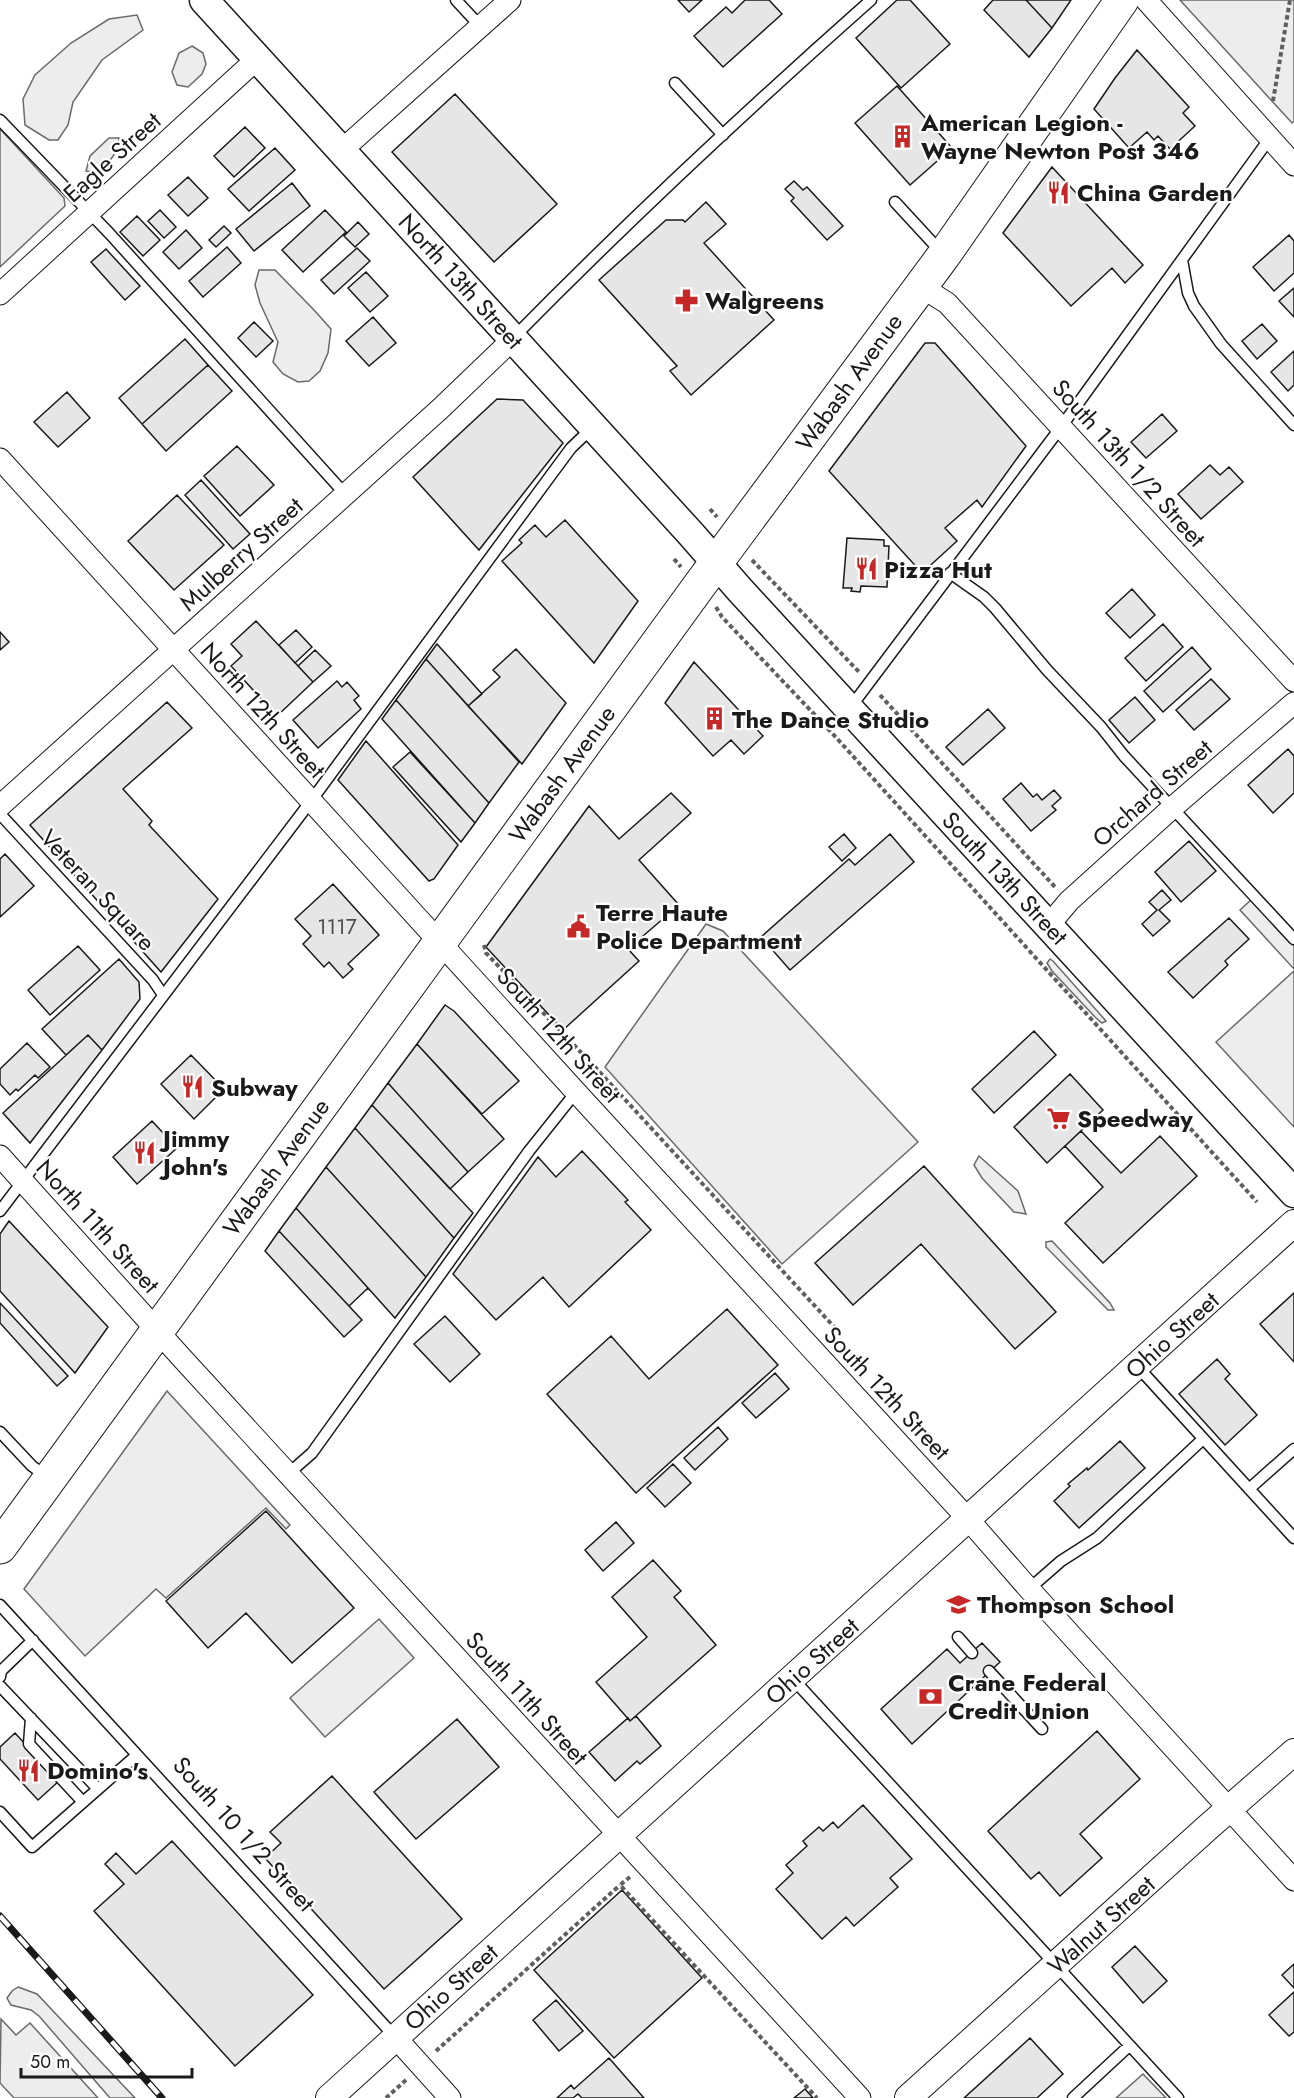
<svg xmlns="http://www.w3.org/2000/svg" width="1294" height="2098" font-family="Jost,sans-serif">
  <style>
    .built { fill: #ededed; stroke: #6a6a6a; stroke-width: 1.5 }
    .building { fill: #e6e6e6; stroke: #1a1a1a; stroke-width: 1.5 }
    .lines { fill: none; stroke-linecap: round; stroke-linejoin: round }
    .service-casing { stroke: #1a1a1a; stroke-width: 13 }
    .minor-casing { stroke: #1a1a1a; stroke-width: 23 }
    .tertiary-casing { stroke: #1a1a1a; stroke-width: 28 }
    .secondary-casing { stroke: #1a1a1a; stroke-width: 31 }
    .primary-casing { stroke: #1a1a1a; stroke-width: 35 }
    .path { stroke: #5f5f5f; stroke-width: 4; stroke-dasharray: 4.5 3; stroke-linecap: butt }
    .service { stroke: #fff; stroke-width: 10 }
    .minor { stroke: #fff; stroke-width: 21 }
    .tertiary { stroke: #fff; stroke-width: 26 }
    .secondary { stroke: #fff; stroke-width: 28 }
    .primary { stroke: #fff; stroke-width: 33 }
    .rail-casing { stroke: #1a1a1a; stroke-width: 7 }
    .rail { stroke: #fff; stroke-width: 4.5; stroke-dasharray: 14; stroke-linecap: butt }
    .labels { text-anchor: middle; dominant-baseline: central; stroke-width: 4.5; stroke-linejoin: round; paint-order: stroke }
    .number-label { font-size: 21px; fill: #4d4d4d }
    .poi-label { font-size: 24px; font-weight: bold; fill: #1a1a1a; stroke: #fff; text-anchor: start }
    .street-label { font-size: 24px; fill: #1a1a1a; stroke: #fff }
  </style>
  <rect width="100%" height="100%" fill="#fff"/>
  <path class="built" d="M 1180,0 L 1294,0 L 1294,121 L 1292,123 Z
    M 137,15 L 143,30 L 102,60 L 73,102 L 68,125 L 58,140 L 49,140 L 25,125 L 23,99 L 35,75 L 71,43 L 109,19 Z
    M 192,46 L 203,53 L 206,64 L 202,74 L 188,87 L 177,85 L 172,72 L 179,53 Z
    M 0,129 L 64,198 L 65,206 L 0,267 Z
    M 109,138 L 119,138 L 118,149 L 111,159 L 96,172 L 86,171 L 90,156 Z
    M 259,270 L 275,270 L 314,310 L 331,329 L 328,353 L 320,371 L 309,381 L 298,382 L 283,374 L 273,362 L 278,342 L 260,303 L 255,285 Z
    M 1252,899 L 1294,946 L 1294,969 L 1240,910 Z
    M 706,924 L 723,931 L 918,1142 L 782,1264 L 605,1067 Z
    M 1050,959 L 1053,961 L 1106,1021 L 1102,1023 L 1095,1017 L 1052,971 L 1047,963 Z
    M 1294,971 L 1294,1127 L 1216,1042 Z
    M 979,1156 L 1018,1191 L 1026,1214 L 1014,1212 L 982,1178 L 974,1165 Z
    M 1052,1241 L 1110,1303 L 1114,1310 L 1108,1310 L 1046,1247 L 1046,1242 Z
    M 167,1391 L 290,1525 L 286,1529 L 266,1508 L 166,1598 L 156,1589 L 85,1656 L 24,1589 Z
    M 379,1619 L 414,1658 L 325,1737 L 290,1698 Z
    M 18,1987 L 37,1994 L 135,2098 L 110,2098 L 39,2016 L 31,2010 L 11,2005 L 7,1998 L 12,1991 Z
    M 1,2019 L 16,2035 L 30,2023 L 98,2098 L 14,2098 L 0,2083 Z
    M 1143,2074 L 1166,2098 L 1116,2098 Z"/>
  <path class="building" d="M 678,0 L 702,0 L 689,12 Z
    M 745,0 L 769,0 L 782,14 L 723,67 L 694,36 L 726,7 L 732,13 Z
    M 897,0 L 910,0 L 950,44 L 901,88 L 856,38 Z
    M 993,0 L 1026,0 L 1052,28 L 1029,57 L 984,10 Z
    M 1026,0 L 1071,0 L 1052,28 Z
    M 1137,50 L 1189,107 L 1183,113 L 1195,126 L 1170,149 L 1158,136 L 1154,140 L 1147,132 L 1129,148 L 1094,109 L 1115,78 Z
    M 897,86 L 952,148 L 910,185 L 855,123 Z
    M 455,94 L 557,204 L 494,262 L 392,152 Z
    M 245,127 L 265,148 L 234,177 L 214,156 Z
    M 275,148 L 295,170 L 249,211 L 228,189 Z
    M 1052,167 L 1143,265 L 1125,283 L 1112,268 L 1071,306 L 1003,233 Z
    M 188,177 L 208,198 L 188,216 L 168,195 Z
    M 794,181 L 803,190 L 807,187 L 843,226 L 827,240 L 791,201 L 794,198 L 785,189 Z
    M 292,183 L 310,206 L 254,251 L 236,229 Z
    M 706,202 L 726,224 L 704,243 L 774,320 L 691,395 L 670,371 L 677,366 L 599,280 L 666,220 L 683,220 L 685,222 Z
    M 160,210 L 176,227 L 164,238 L 148,221 Z
    M 325,210 L 346,232 L 303,272 L 282,250 Z
    M 137,216 L 160,240 L 143,256 L 120,232 Z
    M 358,222 L 369,234 L 355,247 L 344,236 Z
    M 224,226 L 231,233 L 216,247 L 209,240 Z
    M 186,230 L 202,248 L 179,269 L 163,252 Z
    M 1289,235 L 1294,241 L 1294,273 L 1274,291 L 1253,267 Z
    M 227,247 L 241,263 L 203,297 L 189,281 Z
    M 357,248 L 370,261 L 334,294 L 321,280 Z
    M 106,249 L 140,286 L 125,300 L 91,262 Z
    M 366,272 L 388,296 L 370,312 L 348,288 Z
    M 1294,288 L 1294,317 L 1279,301 Z
    M 373,317 L 396,343 L 369,366 L 346,341 Z
    M 254,322 L 273,341 L 256,357 L 238,338 Z
    M 1262,324 L 1277,341 L 1257,359 L 1242,341 Z
    M 185,339 L 208,365 L 142,424 L 119,398 Z
    M 925,343 L 935,343 L 1026,446 L 982,507 L 977,500 L 945,528 L 957,541 L 922,573 L 829,471 Z
    M 1294,351 L 1294,385 L 1288,391 L 1271,372 Z
    M 208,365 L 232,391 L 166,451 L 142,424 Z
    M 67,392 L 90,418 L 58,447 L 34,422 Z
    M 497,399 L 523,400 L 563,443 L 479,550 L 413,477 Z
    M 1162,414 L 1177,431 L 1146,458 L 1131,442 Z
    M 237,446 L 274,485 L 240,516 L 204,476 Z
    M 1210,465 L 1220,475 L 1229,467 L 1243,482 L 1201,519 L 1178,494 Z
    M 201,480 L 250,534 L 233,549 L 185,495 Z
    M 177,495 L 224,545 L 174,590 L 128,541 Z
    M 565,520 L 638,601 L 594,663 L 502,561 L 522,543 L 519,540 L 535,525 L 546,537 Z
    M 847,538 L 884,540 L 884,546 L 889,546 L 887,587 L 861,586 L 860,592 L 851,591 L 852,588 L 843,588 Z
    M 1132,589 L 1155,615 L 1130,638 L 1106,613 Z
    M 256,621 L 313,682 L 277,716 L 231,666 L 242,656 L 231,644 Z
    M 1163,624 L 1183,647 L 1146,681 L 1125,658 Z
    M 296,630 L 312,647 L 295,663 L 279,645 Z
    M 0,632 L 9,642 L 0,650 Z
    M 437,644 L 482,694 L 468,706 L 426,659 Z
    M 1192,647 L 1211,669 L 1163,712 L 1144,691 Z
    M 516,649 L 566,703 L 522,764 L 468,706 L 500,677 L 493,670 Z
    M 315,650 L 331,666 L 313,682 L 298,666 Z
    M 426,659 L 519,762 L 489,803 L 396,700 Z
    M 694,662 L 763,736 L 744,754 L 731,740 L 713,756 L 665,703 Z
    M 1211,679 L 1230,699 L 1194,730 L 1176,710 Z
    M 337,681 L 342,687 L 347,682 L 359,696 L 354,700 L 361,709 L 318,748 L 293,720 Z
    M 1135,697 L 1155,720 L 1129,743 L 1109,720 Z
    M 396,700 L 489,803 L 475,823 L 382,719 Z
    M 167,702 L 192,728 L 123,789 L 152,821 L 149,825 L 218,899 L 161,972 L 30,825 Z
    M 988,709 L 1005,728 L 963,765 L 946,747 Z
    M 366,741 L 458,845 L 434,879 L 429,881 L 338,780 Z
    M 1288,749 L 1294,756 L 1294,793 L 1273,813 L 1248,785 Z
    M 410,752 L 475,823 L 461,842 L 393,767 Z
    M 1021,783 L 1033,797 L 1037,794 L 1042,800 L 1054,790 L 1061,798 L 1052,806 L 1056,810 L 1031,831 L 1003,799 Z
    M 671,793 L 691,813 L 639,860 L 679,905 L 628,949 L 639,961 L 563,1030 L 486,947 L 589,806 L 619,839 Z
    M 844,834 L 856,848 L 842,861 L 829,847 Z
    M 890,834 L 914,862 L 790,970 L 761,937 L 849,859 L 855,865 Z
    M 1189,841 L 1216,871 L 1181,902 L 1155,872 Z
    M 5,854 L 34,886 L 0,917 L 0,859 Z
    M 333,884 L 379,935 L 348,964 L 353,969 L 343,978 L 329,962 L 324,967 L 303,944 L 311,936 L 295,919 Z
    M 1162,890 L 1171,900 L 1159,910 L 1170,921 L 1153,936 L 1142,924 L 1157,910 L 1149,902 Z
    M 1229,918 L 1249,939 L 1225,961 L 1228,965 L 1193,998 L 1168,972 Z
    M 78,946 L 100,970 L 50,1015 L 28,990 Z
    M 119,959 L 139,982 L 140,999 L 102,1050 L 88,1035 L 66,1055 L 42,1029 Z
    M 445,1005 L 454,1011 L 519,1081 L 482,1114 L 417,1044 Z
    M 1034,1031 L 1056,1055 L 994,1113 L 972,1089 Z
    M 88,1035 L 102,1050 L 30,1143 L 3,1113 Z
    M 27,1043 L 50,1067 L 38,1078 L 35,1075 L 18,1091 L 16,1089 L 10,1095 L 0,1084 L 0,1069 Z
    M 417,1044 L 504,1139 L 468,1172 L 388,1083 Z
    M 191,1055 L 224,1089 L 194,1119 L 161,1084 Z
    M 1070,1074 L 1103,1110 L 1047,1163 L 1014,1127 Z
    M 388,1083 L 468,1172 L 450,1189 L 372,1105 Z
    M 372,1105 L 473,1213 L 454,1238 L 355,1128 Z
    M 152,1121 L 177,1148 L 137,1184 L 113,1157 Z
    M 355,1128 L 454,1238 L 426,1277 L 326,1167 Z
    M 1081,1131 L 1121,1173 L 1160,1136 L 1197,1176 L 1103,1263 L 1065,1223 L 1103,1187 L 1065,1146 Z
    M 582,1151 L 628,1200 L 625,1202 L 651,1230 L 569,1307 L 543,1277 L 496,1320 L 453,1274 L 538,1157 L 556,1177 Z
    M 924,1166 L 1056,1312 L 1015,1349 L 921,1244 L 853,1305 L 815,1263 Z
    M 326,1167 L 426,1277 L 395,1318 L 296,1208 Z
    M 296,1208 L 368,1288 L 349,1306 L 279,1231 Z
    M 9,1221 L 108,1327 L 75,1373 L 0,1291 L 0,1234 Z
    M 279,1231 L 362,1320 L 344,1337 L 265,1251 Z
    M 1294,1293 L 1294,1362 L 1260,1324 Z
    M 0,1303 L 68,1376 L 57,1386 L 0,1323 Z
    M 727,1309 L 778,1365 L 636,1493 L 547,1394 L 611,1336 L 649,1379 Z
    M 445,1316 L 480,1354 L 450,1382 L 414,1344 Z
    M 1217,1359 L 1230,1374 L 1225,1379 L 1257,1415 L 1225,1445 L 1179,1394 Z
    M 775,1373 L 789,1389 L 756,1418 L 742,1403 Z
    M 718,1427 L 728,1439 L 695,1470 L 684,1458 Z
    M 1120,1441 L 1145,1468 L 1079,1528 L 1054,1501 L 1070,1486 L 1068,1484 L 1087,1468 L 1088,1470 Z
    M 673,1464 L 691,1483 L 665,1507 L 647,1488 Z
    M 266,1511 L 354,1608 L 292,1663 L 246,1613 L 208,1648 L 166,1601 Z
    M 616,1522 L 634,1543 L 603,1571 L 585,1550 Z
    M 653,1560 L 681,1591 L 674,1597 L 716,1645 L 630,1721 L 596,1682 L 647,1637 L 612,1597 Z
    M 982,1643 L 1000,1662 L 912,1744 L 881,1709 L 947,1649 L 960,1663 Z
    M 636,1716 L 661,1746 L 640,1764 L 637,1761 L 615,1781 L 589,1752 L 628,1718 L 630,1721 Z
    M 457,1719 L 499,1767 L 416,1839 L 374,1792 Z
    M 1097,1731 L 1140,1779 L 1080,1834 L 1102,1858 L 1060,1896 L 1039,1872 L 1031,1879 L 988,1831 Z
    M 15,1733 L 59,1781 L 38,1800 L 0,1759 L 0,1747 Z
    M 332,1776 L 462,1919 L 384,1989 L 265,1858 L 281,1843 L 270,1832 Z
    M 863,1805 L 912,1859 L 890,1878 L 898,1887 L 854,1926 L 846,1917 L 822,1939 L 776,1889 L 793,1873 L 786,1865 L 807,1846 L 803,1841 L 819,1827 L 823,1831 L 833,1822 L 838,1828 Z
    M 172,1841 L 313,1995 L 235,2066 L 94,1911 L 124,1884 L 105,1864 L 116,1853 L 136,1874 Z
    M 622,1890 L 702,1978 L 614,2058 L 534,1970 Z
    M 1135,1946 L 1167,1981 L 1143,2003 L 1112,1967 Z
    M 1294,1964 L 1294,1988 L 1282,1975 Z
    M 1294,1992 L 1294,2032 L 1289,2036 L 1269,2015 Z
    M 556,2000 L 583,2031 L 559,2051 L 533,2020 Z
    M 1030,2038 L 1063,2074 L 1037,2098 L 964,2098 Z
    M 609,2058 L 644,2098 L 582,2098 L 578,2094 L 573,2098 L 557,2098 L 571,2085 L 574,2089 Z
    M 805,2089 L 813,2098 L 794,2098 Z"/>
  <g class="lines">
    <defs>
      <path id="service" d="M 456,0 L 480,26
        M 675,83 L 723,135
        M 0,120 L 110,234 L 345,494
        M 895,202 L 942,253
        M 1182,260 L 1188,293 L 1194,306 L 1221,344 L 1294,425
        M 513,338 C 628,221 748,109 871,0
        M 950,573 L 984,597 L 995,608 L 1047,670 L 1101,727 L 1124,756 L 1294,939
        M 850,708 L 1061,427 L 1270,138
        M 0,814 L 153,980 L 163,995
        M 0,1211 L 311,801 L 551,475 L 571,448 L 593,427
        M 1137,1366 L 1294,1538
        M 0,1432 L 32,1466 L 47,1477
        M 288,1474 L 312,1453 L 529,1151 L 576,1092
        M 1249,1489 L 1294,1449
        M 1029,1589 L 1061,1561 L 1097,1538 L 1203,1439
        M 0,1605 L 396,2038
        M 958,1637 L 972,1653
        M 989,1671 L 1042,1729
        M 0,1677 L 1,1671 L 33,1640
        M 793,1679 L 1178,2098
        M 0,1686 L 98,1789 L 32,1847 L 0,1812
        M 31,1718 L 29,1744 L 83,1802
        M 98,1789 L 137,1755
        M 1073,2098 L 1129,2046"/>
      <path id="minor" d="M 1146,0 L 1294,165
        M 342,150 L 510,0
        M 920,286 L 947,303 L 1294,681
        M 0,294 L 258,58
        M 0,459 L 576,1092 L 968,1519 L 1029,1589 L 1294,1880
        M 0,806 L 440,409 L 513,339
        M 1048,926 L 1069,901 L 1172,808 L 1294,703
        M 0,1156 L 181,1357 L 860,2098
        M 396,2038 L 450,2098"/>
      <path id="tertiary" d="M 329,2098 L 1294,1223
        M 908,2098 L 1207,1828 L 1294,1752"/>
      <path id="secondary" d="M 204,0 L 691,534 L 740,590 L 1294,1193"/>
      <path id="primary" d="M 0,1547 L 699,586 L 944,255 L 1122,0"/>
    </defs>
    <use href="#service" class="service-casing"/>
    <use href="#minor" class="minor-casing"/>
    <use href="#tertiary" class="tertiary-casing"/>
    <use href="#secondary" class="secondary-casing"/>
    <use href="#primary" class="primary-casing"/>
    <path class="path" d="M 1273,101 L 1290,0
      M 710,509 L 717,517
      M 674,559 L 681,567
      M 752,560 L 859,672
      M 716,607 L 722,617 L 832,733 L 1257,1202
      M 880,695 L 1055,887
      M 484,945 L 486,953 L 596,1068 L 836,1329
      M 630,1877 L 620,1885 L 817,2098
      M 436,2051 L 620,1885
      M 386,2098 L 407,2079"/>
    <use href="#service" class="service"/>
    <use href="#minor" class="minor"/>
    <use href="#tertiary" class="tertiary"/>
    <use href="#secondary" class="secondary"/>
    <use href="#primary" class="primary"/>
    <defs>
      <path id="rail" d="M 0,1916 L 162,2098"/>
    </defs>
    <use href="#rail" class="rail-casing"/>
    <use href="#rail" class="rail"/>
  </g>
  <defs>
    <symbol id="building-bare" viewBox="-9 -9 18 18"><path d="M-4-6H4V6H1V3H-1V6H-4ZM-2.5-4.3h1.7v1.8h-1.7ZM.8-4.3h1.7v1.8H.8ZM-2.5-1h1.7V.8h-1.7ZM.8-1h1.7V.8H.8Z" fill="#c62828" stroke="#fff" stroke-width="2.5" paint-order="stroke"/></symbol>
    <symbol id="restaurant-bare" viewBox="-9 -9 18 18"><path d="M-5-6h1v4h1v-4h1v4h1v-4h1v5L-1.5 .5V6h-2V.5L-5-1ZM5-6V6H3V1.5H1.5Q1.5-4 5-6Z" fill="#c62828" stroke="#fff" stroke-width="2.5" paint-order="stroke"/></symbol>
    <symbol id="pharmacy-bare" viewBox="-9 -9 18 18"><path d="M-2-6h4v4h4v4h-4v4h-4v-4h-4v-4h4Z" fill="#c62828" stroke="#fff" stroke-width="2.5" paint-order="stroke"/></symbol>
    <symbol id="civic-bare" viewBox="-9 -9 18 18"><path d="M-.6-6.5H3V-4.5H.6V-3L4-1V1h2V6H-6V1h2V-1L-.6-3ZM-1.2 2.5V6h2.4V2.5Z" fill="#c62828" stroke="#fff" stroke-width="2.5" paint-order="stroke"/></symbol>
    <symbol id="supermarket-bare" viewBox="-9 -9 18 18"><path d="M-6-5.5h2.5l.6 2H6L4.5 2H-2.5L-4.4-4H-6ZM-1.5 3.2a1.3 1.3 0 1 0 .1 0ZM3 3.2a1.3 1.3 0 1 0 .1 0Z" fill="#c62828" stroke="#fff" stroke-width="2.5" paint-order="stroke"/></symbol>
    <symbol id="school-bare" viewBox="-9 -9 18 18"><path d="M0-5L7-2L0 1L-7-2ZM-4 1L0 2.5L4 1V4Q0 6-4 4Z" fill="#c62828" stroke="#fff" stroke-width="2.5" paint-order="stroke"/></symbol>
    <symbol id="bank-bare" viewBox="-9 -9 18 18"><path d="M-6-4H6V4H-6ZM0-2.3a2.3 2.3 0 1 0 0 4.6a2.3 2.3 0 1 0 0-4.6Z" fill="#c62828" stroke="#fff" stroke-width="2.5" paint-order="stroke"/></symbol>
  </defs>
  <g fill-rule="evenodd">
    <use href="#building-bare" x="886" y="120" width="33" height="33"/>
    <use href="#restaurant-bare" x="1042" y="176" width="33" height="33"/>
    <use href="#pharmacy-bare" x="670" y="284" width="33" height="33"/>
    <use href="#restaurant-bare" x="850" y="552" width="33" height="33"/>
    <use href="#building-bare" x="698" y="702" width="33" height="33"/>
    <use href="#civic-bare" x="562" y="910" width="33" height="33"/>
    <use href="#restaurant-bare" x="176" y="1070" width="33" height="33"/>
    <use href="#supermarket-bare" x="1042" y="1102" width="33" height="33"/>
    <use href="#restaurant-bare" x="128" y="1136" width="33" height="33"/>
    <use href="#school-bare" x="942" y="1588" width="33" height="33"/>
    <use href="#bank-bare" x="914" y="1680" width="33" height="33"/>
    <use href="#restaurant-bare" x="12" y="1754" width="33" height="33"/>
  </g>
  <g class="labels">
    <g class="number-label">
      <text x="337" y="927">1117</text>
    </g>
    <g class="poi-label">
      <text x="921" y="122">American Legion -<tspan x="921" dy="28">Wayne Newton Post 346</tspan></text>
      <text x="1077" y="192">China Garden</text>
      <text x="705" y="300">Walgreens</text>
      <text x="884" y="569">Pizza Hut</text>
      <text x="732" y="719">The Dance Studio</text>
      <text x="596" y="912">Terre Haute<tspan x="596" dy="28">Police Department</tspan></text>
      <text x="211" y="1087">Subway</text>
      <text x="1077" y="1118">Speedway</text>
      <text x="163" y="1138">Jimmy<tspan x="163" dy="28">John's</tspan></text>
      <text x="977" y="1604">Thompson School</text>
      <text x="948" y="1682">Crane Federal<tspan x="948" dy="28">Credit Union</tspan></text>
      <text x="47" y="1770">Domino's</text>
    </g>
    <g class="street-label">
      <text transform="translate(112 157) rotate(-42)">Eagle Street</text>
      <text transform="translate(461 281) rotate(48)">North 13th Street</text>
      <text transform="translate(849 382) rotate(-54)">Wabash Avenue</text>
      <text transform="translate(1129 463) rotate(48)">South 13th 1/2 Street</text>
      <text transform="translate(241 554) rotate(-42)">Mulberry Street</text>
      <text transform="translate(263 710) rotate(48)">North 12th Street</text>
      <text transform="translate(562 774) rotate(-54)">Wabash Avenue</text>
      <text transform="translate(1152 793) rotate(-41)">Orchard Street</text>
      <text transform="translate(1005 878) rotate(47)">South 13th Street</text>
      <text transform="translate(98 890) rotate(47)">Veteran Square</text>
      <text transform="translate(559 1035) rotate(48)">South 12th Street</text>
      <text transform="translate(276 1167) rotate(-54)">Wabash Avenue</text>
      <text transform="translate(98 1226) rotate(48)">North 11th Street</text>
      <text transform="translate(1172 1335) rotate(-42)">Ohio Street</text>
      <text transform="translate(887 1393) rotate(47)">South 12th Street</text>
      <text transform="translate(812 1661) rotate(-42)">Ohio Street</text>
      <text transform="translate(527 1698) rotate(48)">South 11th Street</text>
      <text transform="translate(244 1834) rotate(48)">South 10 1/2 Street</text>
      <text transform="translate(1101 1925) rotate(-42)">Walnut Street</text>
      <text transform="translate(451 1987) rotate(-42)">Ohio Street</text>
    </g>
  </g>
  <path d="M21 2068v9h171v-9" fill="none" stroke="#1a1a1a" stroke-width="3"/>
  <text x="30" y="2068" font-size="18" fill="#1a1a1a" stroke="#ffffff" stroke-width="4.5" paint-order="stroke">50 m</text>
</svg>
